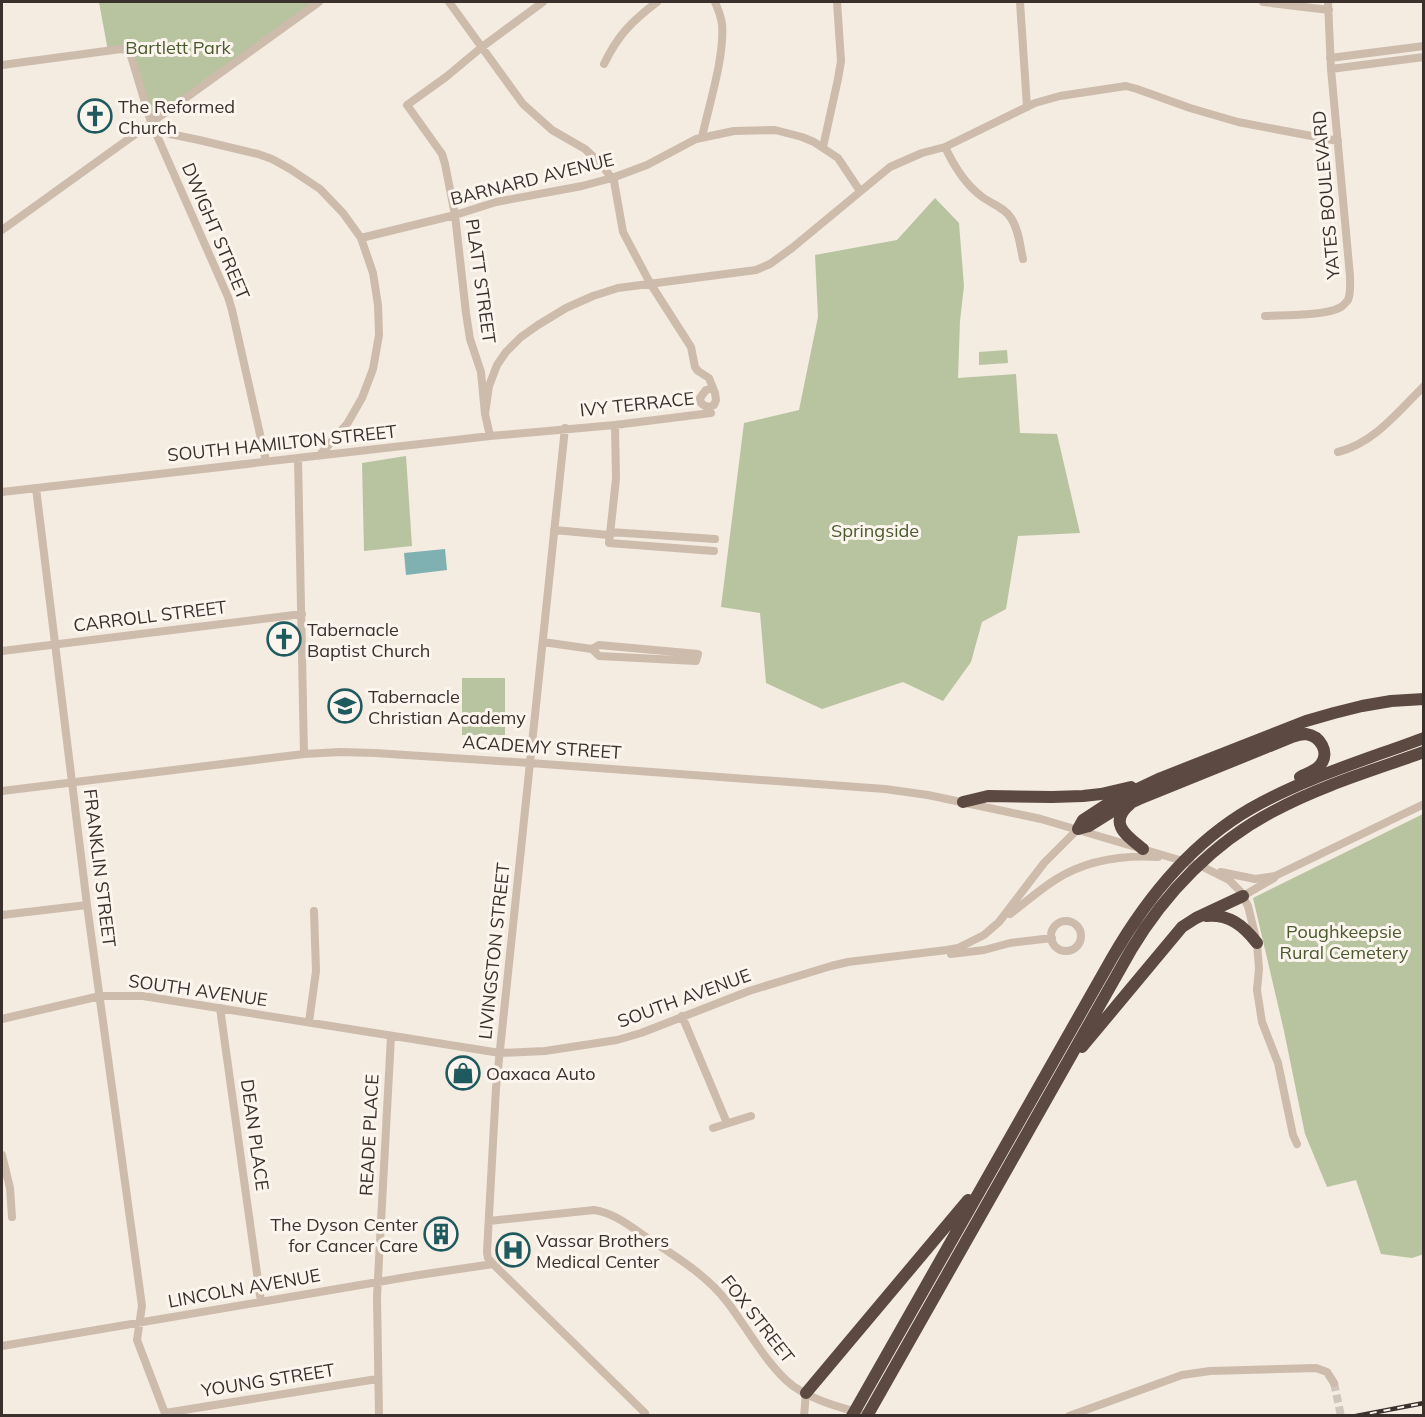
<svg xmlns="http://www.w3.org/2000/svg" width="1425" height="1417" font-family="Mulish,sans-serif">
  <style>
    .green { fill: #b8c4a0 }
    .water { fill: #7fb0b2 }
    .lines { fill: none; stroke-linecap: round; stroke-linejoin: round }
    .minor-tunnel { stroke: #cfc6bd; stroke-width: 8; stroke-dasharray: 8 4; stroke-linecap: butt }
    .minor { stroke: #cdbbac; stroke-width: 8 }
    .highway { stroke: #5c4a42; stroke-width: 12 }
    .rail-casing { stroke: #3b302b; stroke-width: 4.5 }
    .rail { stroke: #fbf5ee; stroke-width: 2; stroke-dasharray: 7; stroke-linecap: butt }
    .labels { text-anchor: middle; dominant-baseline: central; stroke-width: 6; stroke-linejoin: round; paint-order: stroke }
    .park-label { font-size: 18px; fill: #4a5a2e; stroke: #fbf5ee }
    .poi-label { font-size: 18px; fill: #3b302b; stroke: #fbf5ee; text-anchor: start }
    .street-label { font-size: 18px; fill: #3b302b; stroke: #fbf5ee }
  </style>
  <rect width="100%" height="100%" fill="#f4ebe1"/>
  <path class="green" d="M 99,2 L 310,2 L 313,6 L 151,122 L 128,51 L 108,51 Z
    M 935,198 L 959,223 L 964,286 L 960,321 L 958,378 L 1016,374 L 1020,433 L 1057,434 L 1080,533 L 1018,536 L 1006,609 L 982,622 L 971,662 L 943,701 L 903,682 L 822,709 L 766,683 L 760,613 L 721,607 L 744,423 L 799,410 L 818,317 L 815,255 L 897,240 Z
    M 1007,350 L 1008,363 L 979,365 L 979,352 Z
    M 406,456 L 412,546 L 364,551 L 362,463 Z
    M 462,678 L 505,678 L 505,735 L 462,735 Z
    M 1423,814 L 1424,1254 L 1412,1258 L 1381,1254 L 1356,1180 L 1327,1187 L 1305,1134 L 1284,1031 L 1253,898 Z"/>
  <path class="water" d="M 445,549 L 447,570 L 406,575 L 404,553 Z"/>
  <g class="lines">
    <path class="minor-tunnel" d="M 1334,1383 L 1341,1416"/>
    <path class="minor" d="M 449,2 L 523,104 L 552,130 L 585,149 L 600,163 L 614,181 L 623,232 L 650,283 L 691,347 L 695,367 L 698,371 L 709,378 L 715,393 L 716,400 L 714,405 L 709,407 L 705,406 L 701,403 L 700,398 L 706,390 L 713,388
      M 1020,2 L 1027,107
      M 1263,2 L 1329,10
      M 1330,58 L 1424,46
      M 604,64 C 618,35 632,21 657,2
      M 2,65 L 121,49 L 128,51 L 131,56 L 151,122 L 228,297 L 232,310 L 266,461
      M 1331,69 L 1424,57
      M 151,123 L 170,134 L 199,140 L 258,154 L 272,159 L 290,169 L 320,189 L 343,213 L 361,238 L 373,273 L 378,305 L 379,335 L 373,369 L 362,398 L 347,424 L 319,456
      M 702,137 C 709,105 725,55 722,24 C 721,16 718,9 715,2
      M 823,147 L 838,79 L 841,61 L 837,2
      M 945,147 C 954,166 965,184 981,196 C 991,204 1004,207 1011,218 C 1019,230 1020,246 1023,259
      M 2,230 L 319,2
      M 361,238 L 455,215 L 496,202 L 582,186 L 612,178 L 647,165 L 696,139 L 734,131 L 775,130 L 802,137 L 814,142 L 838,158 L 860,191
      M 1265,316 C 1284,315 1326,316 1341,307 C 1343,306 1347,301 1348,300 C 1351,293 1350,283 1350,276 L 1331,69 L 1328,2
      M 485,414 L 489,386 L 497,365 L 506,352 L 521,337 L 538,325 L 566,308 L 593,296 L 618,288 L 756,270 L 770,264 L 792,248 L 890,167 L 922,153 L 945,147 L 1035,103 L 1060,96 L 1126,86 L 1137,89 L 1190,108 L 1238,122 L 1338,141
      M 615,425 L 616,479 L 609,543 L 714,551
      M 565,428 L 496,1088 L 487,1252 L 488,1258 L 493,1264 L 645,1413
      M 490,436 L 485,414 L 481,372 L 470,339 L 466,313 L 455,215 L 445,164 L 442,154 L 407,105 L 446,77 L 482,47 L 543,2
      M 1338,452 C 1374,443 1398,412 1424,386
      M 298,459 L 304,754
      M 36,488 L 87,905 L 142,1306 L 137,1340 L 166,1416
      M 2,492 L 490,436 L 615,425 L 711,413
      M 554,530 L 609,535
      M 610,532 L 715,539
      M 543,642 L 592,649 L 599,656 L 696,661 L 698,654 L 599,645 L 592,649
      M 2,651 L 302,614
      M 2,791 L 304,754 L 340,752 L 375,753 L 530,763 L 885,789 L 928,795 L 1041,819 L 1203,867 L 1229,880 L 1240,891 L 1248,906 L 1257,943 L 1259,969 L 1257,990 L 1262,1022 L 1278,1063 L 1293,1135 L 1297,1144
      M 1221,872 L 1255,879 L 1275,876 L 1424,804
      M 1243,896 L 1274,878
      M 1010,914 C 1025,903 1039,890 1055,880 C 1086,860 1122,855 1158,857
      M 2,915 L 87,905
      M1051 936a15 15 0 1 1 30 0a15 15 0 1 1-30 0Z
      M 951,954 L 984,950 L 1010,943 L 1052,938
      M 220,1008 L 261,1302
      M 682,1016 L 727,1123
      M 2,1019 L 100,996 L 143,996 L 500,1053 L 545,1051 L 617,1040 L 641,1033 L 749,991 L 831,966 L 848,962 L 947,950 L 958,948 L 984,935 L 999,922 L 1044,863 L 1078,829
      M 309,1022 L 316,971 L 314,911
      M 713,1128 L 751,1116
      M 2,1155 L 10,1188 L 12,1217
      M 489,1221 L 594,1210 C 614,1213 630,1226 646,1237 C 675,1256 707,1275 728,1303 C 747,1328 769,1368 793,1386 C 816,1402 844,1408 870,1416
      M 2,1346 L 419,1275 L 493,1264
      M 165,1413 L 377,1379
      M 379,1416 L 377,1297 L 391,1036
      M 804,1416 L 806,1393
      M 1069,1416 L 1182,1375 L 1210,1371 L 1316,1368 L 1327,1372 L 1334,1383"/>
    <path class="highway" d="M 963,802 L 988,796 L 1052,797 L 1083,796 L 1101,794 L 1131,787
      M 1130,804 C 1107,823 1127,836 1143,849
      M 1078,829 L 1089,826 L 1113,811 L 1139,799 L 1292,737 C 1297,735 1301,734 1306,734 C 1320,736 1330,752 1321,764 C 1316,771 1308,773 1300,777
      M 1078,829 L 1083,820 L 1109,803 L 1127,794 L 1161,778 L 1306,721 L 1334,713 L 1362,706 L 1391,701 L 1424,699
      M 1206,916 C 1229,914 1243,925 1257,943
      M 1082,1047 L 1182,927 L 1196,918 L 1243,896
      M 806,1393 L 968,1200
      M 852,1416 L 1112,958 C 1146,899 1190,844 1250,809 C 1304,778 1365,760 1424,738
      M 867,1416 L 1131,950 C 1165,893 1214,842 1274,811 C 1320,786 1374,770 1424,752"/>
    <defs>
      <path id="rail" d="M 1356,1416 L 1424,1403"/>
    </defs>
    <use href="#rail" class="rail-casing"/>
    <use href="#rail" class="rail"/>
  </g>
  <defs>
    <symbol id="church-ring" viewBox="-11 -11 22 22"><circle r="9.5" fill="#fbf5ee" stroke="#1f5a5e" stroke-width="1.5"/><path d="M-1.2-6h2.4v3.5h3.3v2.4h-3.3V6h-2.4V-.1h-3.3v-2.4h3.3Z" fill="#1f5a5e"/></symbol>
    <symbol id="school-ring" viewBox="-11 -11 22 22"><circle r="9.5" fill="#fbf5ee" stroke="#1f5a5e" stroke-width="1.5"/><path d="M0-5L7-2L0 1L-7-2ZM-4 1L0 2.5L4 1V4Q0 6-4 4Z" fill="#1f5a5e"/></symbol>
    <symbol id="shop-ring" viewBox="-11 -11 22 22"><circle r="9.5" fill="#fbf5ee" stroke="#1f5a5e" stroke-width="1.5"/><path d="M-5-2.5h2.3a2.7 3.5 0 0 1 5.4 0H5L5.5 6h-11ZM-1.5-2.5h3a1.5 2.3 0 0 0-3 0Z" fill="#1f5a5e"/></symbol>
    <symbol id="building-ring" viewBox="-11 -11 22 22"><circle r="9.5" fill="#fbf5ee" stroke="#1f5a5e" stroke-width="1.5"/><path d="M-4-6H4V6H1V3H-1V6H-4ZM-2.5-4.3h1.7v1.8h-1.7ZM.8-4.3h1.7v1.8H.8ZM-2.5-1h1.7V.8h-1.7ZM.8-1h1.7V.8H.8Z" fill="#1f5a5e"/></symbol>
    <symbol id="hospital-ring" viewBox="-11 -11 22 22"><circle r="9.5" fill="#fbf5ee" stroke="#1f5a5e" stroke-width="1.5"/><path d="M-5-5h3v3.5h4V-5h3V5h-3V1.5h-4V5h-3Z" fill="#1f5a5e"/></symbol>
  </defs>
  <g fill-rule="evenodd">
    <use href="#church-ring" x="76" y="97" width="38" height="38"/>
    <use href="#church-ring" x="265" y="620" width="38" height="38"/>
    <use href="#school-ring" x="326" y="687" width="38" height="38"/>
    <use href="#shop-ring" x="444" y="1054" width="38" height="38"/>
    <use href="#building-ring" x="422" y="1215" width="38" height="38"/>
    <use href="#hospital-ring" x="494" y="1231" width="38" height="38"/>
  </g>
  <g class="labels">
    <g class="park-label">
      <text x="178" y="47">Bartlett Park</text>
      <text x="875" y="530">Springside</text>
      <text x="1344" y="931">Poughkeepsie<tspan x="1344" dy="21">Rural Cemetery</tspan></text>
    </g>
    <g class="poi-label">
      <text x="118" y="106">The Reformed<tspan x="118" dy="21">Church</tspan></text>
      <text x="307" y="629">Tabernacle<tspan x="307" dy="21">Baptist Church</tspan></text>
      <text x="368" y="696">Tabernacle<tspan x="368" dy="21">Christian Academy</tspan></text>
      <text x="486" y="1073">Oaxaca Auto</text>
      <text x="418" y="1224" text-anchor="end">The Dyson Center<tspan x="418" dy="21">for Cancer Care</tspan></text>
      <text x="536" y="1240">Vassar Brothers<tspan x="536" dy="21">Medical Center</tspan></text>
    </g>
    <g class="street-label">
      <text transform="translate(532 179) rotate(-14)">BARNARD AVENUE</text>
      <text transform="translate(1326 195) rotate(-95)">YATES BOULEVARD</text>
      <text transform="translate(216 231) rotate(67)">DWIGHT STREET</text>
      <text transform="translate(481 281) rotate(82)">PLATT STREET</text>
      <text transform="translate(637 404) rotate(-6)">IVY TERRACE</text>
      <text transform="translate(282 443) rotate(-6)">SOUTH HAMILTON STREET</text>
      <text transform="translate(150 616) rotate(-7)">CARROLL STREET</text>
      <text transform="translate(542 747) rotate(4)">ACADEMY STREET</text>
      <text transform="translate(100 868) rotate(83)">FRANKLIN STREET</text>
      <text transform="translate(494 951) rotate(-84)">LIVINGSTON STREET</text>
      <text transform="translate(198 990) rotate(8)">SOUTH AVENUE</text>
      <text transform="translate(684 998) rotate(-20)">SOUTH AVENUE</text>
      <text transform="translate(255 1135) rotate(82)">DEAN PLACE</text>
      <text transform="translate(369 1135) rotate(-87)">READE PLACE</text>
      <text transform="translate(244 1288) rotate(-10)">LINCOLN AVENUE</text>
      <text transform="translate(758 1319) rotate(52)">FOX STREET</text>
      <text transform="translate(268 1380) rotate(-9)">YOUNG STREET</text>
    </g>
  </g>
  <rect width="1425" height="1417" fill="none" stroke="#3b302b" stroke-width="6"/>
</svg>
